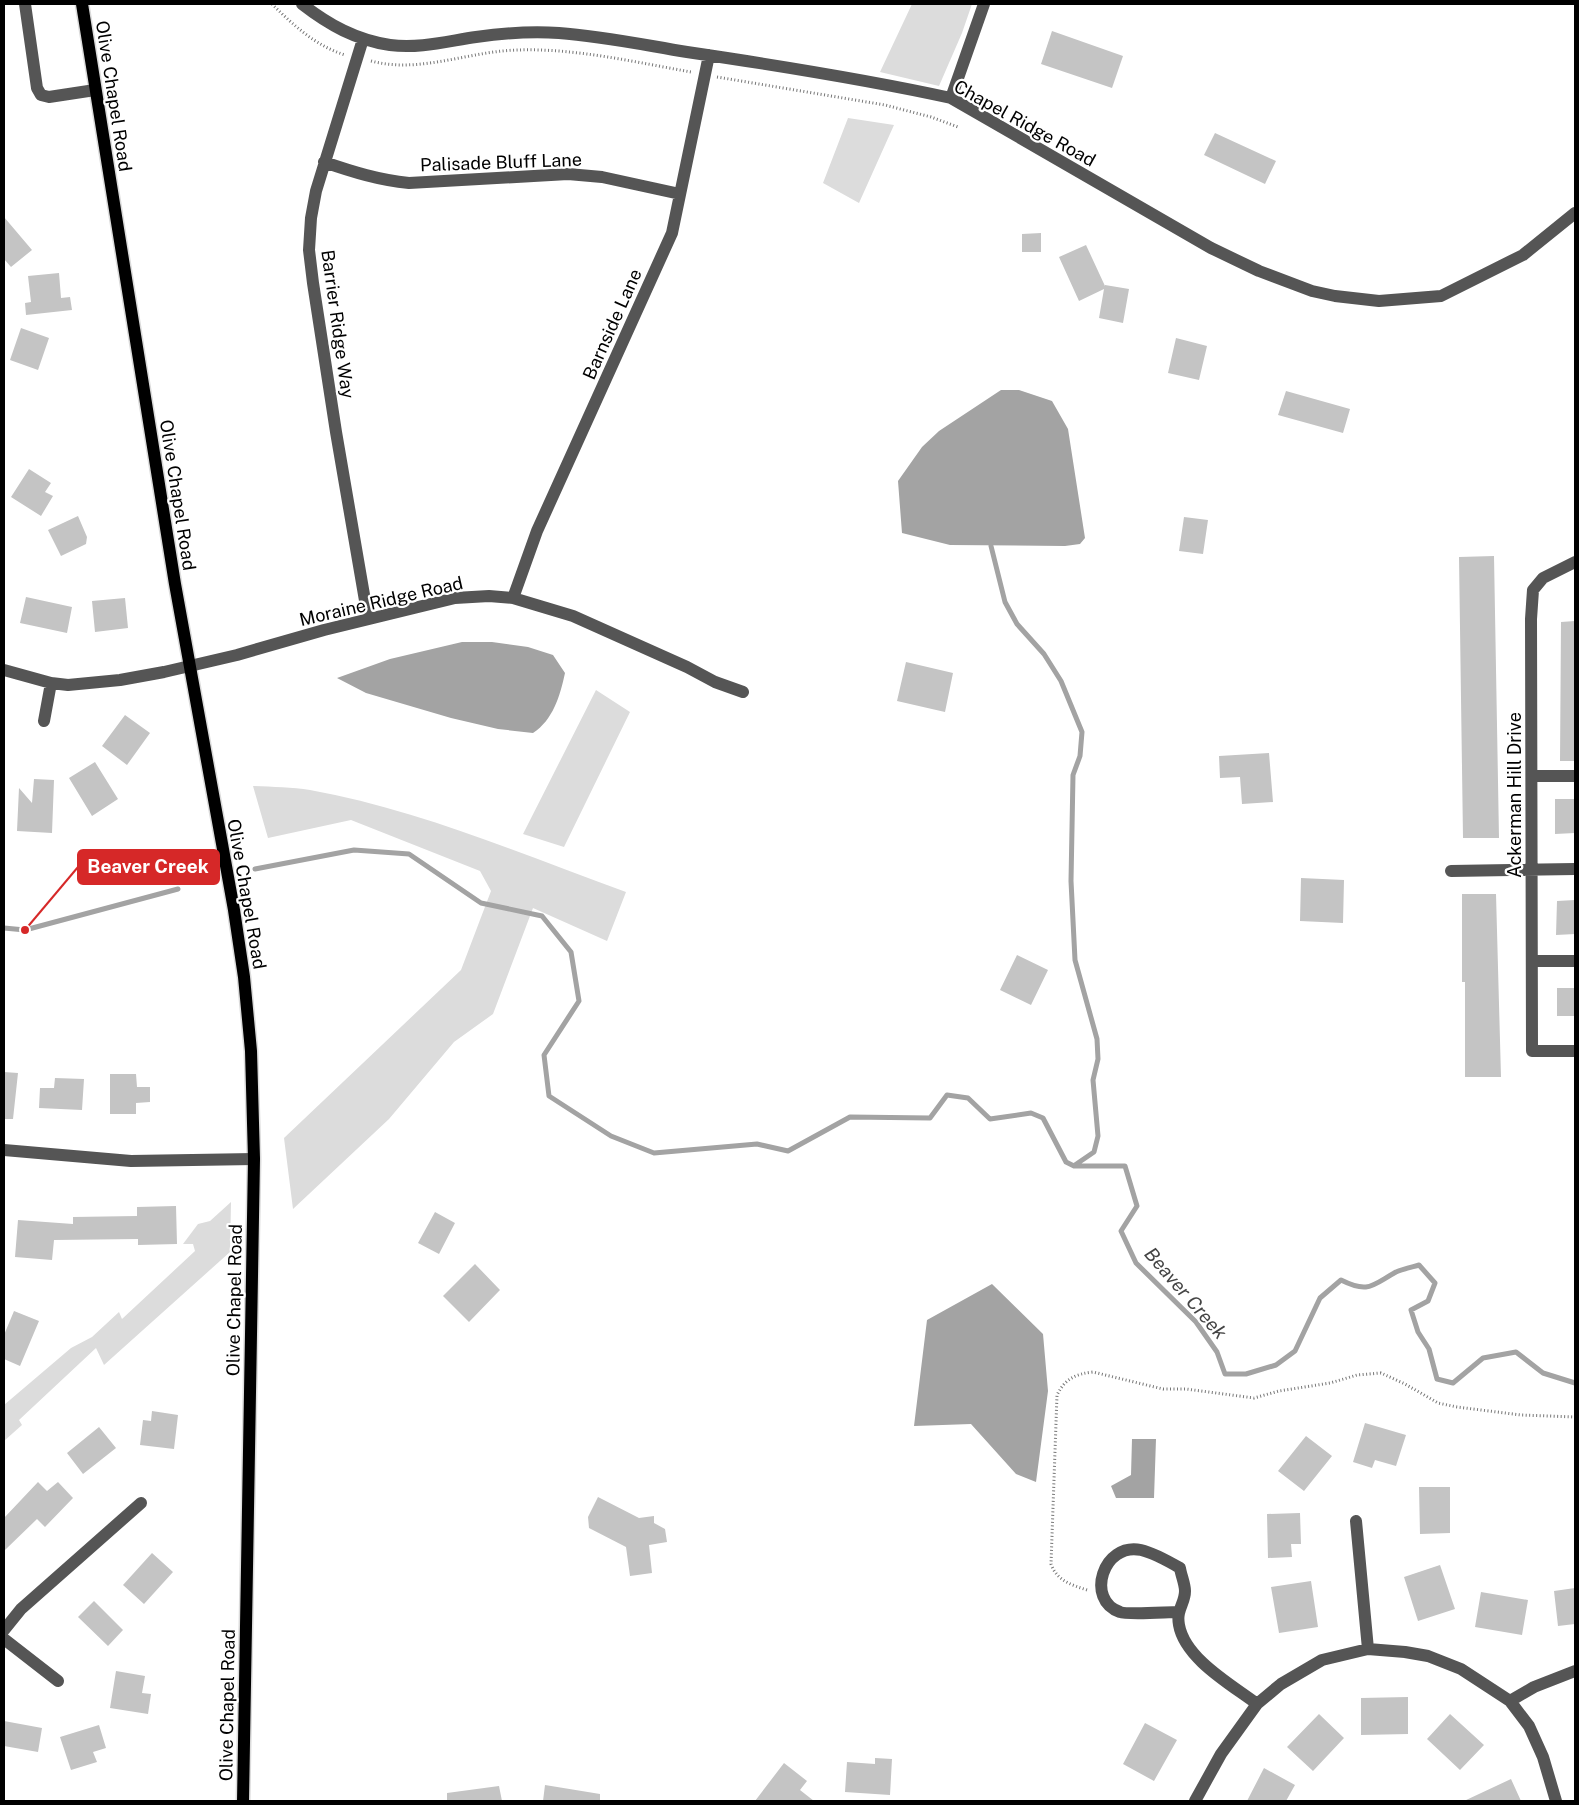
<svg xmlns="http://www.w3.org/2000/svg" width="1579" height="1805" font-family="'Public Sans',sans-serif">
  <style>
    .green { fill: #dcdcdc }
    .water { fill: #a3a3a3 }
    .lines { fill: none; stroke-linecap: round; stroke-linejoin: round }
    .stream { stroke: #a3a3a3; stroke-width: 5 }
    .building { fill: #c4c4c4 }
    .major-casing { stroke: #dbdbdb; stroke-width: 15 }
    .path { stroke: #777; stroke-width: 3; stroke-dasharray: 1 2.5; stroke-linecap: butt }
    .minor { stroke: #555; stroke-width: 12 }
    .major { stroke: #000; stroke-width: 12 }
    .labels { text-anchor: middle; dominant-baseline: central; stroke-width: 4.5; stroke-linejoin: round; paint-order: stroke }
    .street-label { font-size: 18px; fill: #000; stroke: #fff }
    .water-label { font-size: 19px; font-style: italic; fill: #444; stroke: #fff }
    .leader { fill: none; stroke: #d62828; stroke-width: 2 }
    .callout-dot { fill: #d62828; stroke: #fff; stroke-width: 2 }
    .callout { fill: #d62828; stroke: #d62828; stroke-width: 2 }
    .callout-label { font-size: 19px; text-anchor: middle; font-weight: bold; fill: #fff }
  </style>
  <rect width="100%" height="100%" fill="#fff"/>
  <path class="green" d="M 912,4 L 972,4 L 962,33 L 939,86 L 880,72 Z
    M 848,118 L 894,125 L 859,203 L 823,183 Z
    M 596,690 L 630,712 L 564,847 L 523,834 Z
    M 253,786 C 272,787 292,787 310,790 C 417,809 524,855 626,892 L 607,941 L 533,908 L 493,1014 L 454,1042 L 389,1119 L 293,1209 L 284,1138 L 461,970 L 491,891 L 480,871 L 351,820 L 268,838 Z
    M 231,1202 L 230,1252 L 104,1365 L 96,1348 L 19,1420 L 22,1425 L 4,1441 L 4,1405 L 71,1348 L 92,1337 L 119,1312 L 122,1319 L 195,1251 L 193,1244 L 183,1244 L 198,1224 L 210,1221 Z"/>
  <path class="water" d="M 1001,390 L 1019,390 L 1052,401 L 1068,429 L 1085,538 L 1080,544 L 1065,546 L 950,545 L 902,533 L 898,481 L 922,447 L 939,431 Z
    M 462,642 L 492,642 L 528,647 L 553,655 L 565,673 C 560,696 553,720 533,733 L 498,729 L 451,718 L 366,693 L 337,678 L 390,659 Z
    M 992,1284 L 1043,1334 L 1048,1391 L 1036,1482 L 1016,1474 L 971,1424 L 914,1426 L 927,1320 Z
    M 1132,1439 L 1156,1439 L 1154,1498 L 1116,1498 L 1111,1486 L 1131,1475 Z"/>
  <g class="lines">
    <path class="stream" d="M 991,546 L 1005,602 L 1017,624 L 1044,654 L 1061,681 L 1082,732 L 1080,756 L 1073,775 L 1071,881 L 1075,960 L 1097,1039 L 1098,1059 L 1093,1080 L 1098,1136 L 1094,1152 L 1075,1165
      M 255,869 L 354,850 L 409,854 L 481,903 L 542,916 L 571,952 L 579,1001 L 544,1055 L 549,1096 L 611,1136 L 654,1153 L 757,1144 L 788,1151 L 850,1117 L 930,1118 L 947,1095 L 968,1098 L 990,1119 L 1031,1113 L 1043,1118 L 1066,1162 L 1074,1166 L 1125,1166 L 1137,1206 L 1121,1231 L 1136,1263 L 1196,1322 L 1217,1352 L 1225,1374 L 1246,1374 L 1276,1365 L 1295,1351 L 1320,1298 L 1341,1280 C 1369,1294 1372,1285 1396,1272 C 1403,1269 1412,1267 1419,1265 L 1435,1283 L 1428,1301 L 1411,1310 L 1418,1332 L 1429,1349 L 1437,1379 L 1453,1383 L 1483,1358 L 1516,1352 L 1543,1373 L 1575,1383
      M 4,928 L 25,930 L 178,889"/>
  </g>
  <path class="building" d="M 1052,31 L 1123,56 L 1112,88 L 1041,64 Z
    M 1215,133 L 1276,161 L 1265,184 L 1204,155 Z
    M 4,217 L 32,250 L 11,267 L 4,259 Z
    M 1041,233 L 1041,252 L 1022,252 L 1022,234 Z
    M 1086,245 L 1105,286 L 1105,285 L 1129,289 L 1123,323 L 1099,318 L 1104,289 L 1079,301 L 1059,257 Z
    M 59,273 L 61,298 L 70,297 L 72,310 L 26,315 L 25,303 L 31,302 L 28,276 Z
    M 21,328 L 49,338 L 38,370 L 10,360 Z
    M 1176,338 L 1207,346 L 1199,380 L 1168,373 Z
    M 1286,391 L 1350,409 L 1343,433 L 1278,415 Z
    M 29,469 L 51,483 L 45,492 L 53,496 L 41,516 L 11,497 Z
    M 78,516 L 87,537 L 86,544 L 61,556 L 48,530 Z
    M 1184,517 L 1208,520 L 1203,554 L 1179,551 Z
    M 1494,556 L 1499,838 L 1463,838 L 1459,557 Z
    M 26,597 L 72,607 L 67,633 L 20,623 Z
    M 125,598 L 128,628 L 95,632 L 92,601 Z
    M 1575,621 L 1575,761 L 1560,761 L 1561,622 Z
    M 906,662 L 953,673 L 945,712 L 897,701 Z
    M 125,715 L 150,733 L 127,765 L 102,746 Z
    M 1269,753 L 1273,802 L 1242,804 L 1240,777 L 1220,778 L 1219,756 Z
    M 95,762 L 118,799 L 92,816 L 69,778 Z
    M 34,779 L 54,780 L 52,833 L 17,831 L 19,788 L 32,803 Z
    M 1555,799 L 1575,799 L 1575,833 L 1555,834 Z
    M 1301,878 L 1344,880 L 1343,923 L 1300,921 Z
    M 1462,894 L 1496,894 L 1501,1077 L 1465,1077 L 1465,982 L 1462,982 Z
    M 1575,900 L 1575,934 L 1556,935 L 1557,901 Z
    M 1017,955 L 1048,970 L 1031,1005 L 1000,990 Z
    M 1557,988 L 1575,988 L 1575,1016 L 1557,1016 Z
    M 4,1072 L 18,1073 L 13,1119 L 4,1119 Z
    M 110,1074 L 136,1074 L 137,1087 L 150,1087 L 150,1102 L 136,1103 L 136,1114 L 110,1114 Z
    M 55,1078 L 84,1079 L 82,1110 L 39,1108 L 40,1088 L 54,1088 Z
    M 176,1206 L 177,1244 L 138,1245 L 138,1239 L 54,1240 L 52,1260 L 15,1257 L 18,1220 L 73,1224 L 73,1217 L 137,1216 L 137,1207 Z
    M 435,1212 L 455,1223 L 439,1254 L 418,1243 Z
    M 475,1264 L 500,1290 L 469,1322 L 443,1296 Z
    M 14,1311 L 39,1321 L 20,1366 L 4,1359 L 4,1335 Z
    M 152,1411 L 178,1415 L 174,1449 L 140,1445 L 143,1420 L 151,1421 Z
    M 1365,1423 L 1406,1435 L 1396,1466 L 1375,1460 L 1372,1468 L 1353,1462 Z
    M 99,1427 L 116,1448 L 83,1474 L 67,1453 Z
    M 1306,1436 L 1332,1456 L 1304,1491 L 1278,1471 Z
    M 38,1482 L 47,1491 L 58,1482 L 73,1498 L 45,1527 L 37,1519 L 4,1551 L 4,1518 Z
    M 1419,1487 L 1450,1487 L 1450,1533 L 1420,1534 Z
    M 598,1497 L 639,1518 L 654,1516 L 654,1523 L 665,1529 L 667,1542 L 649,1545 L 652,1573 L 630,1576 L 626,1547 L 589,1528 L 588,1517 Z
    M 1300,1513 L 1301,1544 L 1291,1544 L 1292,1557 L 1268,1558 L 1267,1514 Z
    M 152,1553 L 173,1572 L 144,1604 L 123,1585 Z
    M 1440,1565 L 1455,1609 L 1418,1621 L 1404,1577 Z
    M 1311,1581 L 1318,1627 L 1279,1633 L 1271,1587 Z
    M 1575,1588 L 1575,1624 L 1558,1626 L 1554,1591 Z
    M 1481,1592 L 1528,1600 L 1522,1635 L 1475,1627 Z
    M 94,1601 L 123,1630 L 108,1646 L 78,1617 Z
    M 116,1671 L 145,1676 L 142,1693 L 151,1694 L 148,1714 L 110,1708 Z
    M 1408,1697 L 1408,1734 L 1361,1735 L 1361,1698 Z
    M 1319,1714 L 1344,1738 L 1313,1771 L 1287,1747 Z
    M 1450,1714 L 1484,1745 L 1460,1770 L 1427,1739 Z
    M 4,1721 L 42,1728 L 38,1752 L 4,1746 Z
    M 1145,1723 L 1177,1740 L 1154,1781 L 1123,1764 Z
    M 99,1725 L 106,1748 L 93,1752 L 97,1762 L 71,1770 L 60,1737 Z
    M 875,1758 L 892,1759 L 890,1795 L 845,1792 L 847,1762 L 875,1764 Z
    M 784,1763 L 807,1781 L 800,1790 L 814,1801 L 755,1801 Z
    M 1264,1768 L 1295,1785 L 1286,1801 L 1247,1801 Z
    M 1511,1779 L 1521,1801 L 1464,1801 Z
    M 545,1785 L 600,1794 L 600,1801 L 543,1801 Z
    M 499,1786 L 502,1801 L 447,1801 L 447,1793 Z"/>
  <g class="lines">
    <defs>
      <path id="major" d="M 82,4 L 175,584 L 234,910 L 244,977 L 251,1051 L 254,1159 L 243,1801"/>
    </defs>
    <use href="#major" class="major-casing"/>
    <path class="path" d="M 272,4 C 293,25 316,46 345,55
      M 371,61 C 420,74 469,51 518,50 C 574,48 635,62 691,72
      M 717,77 L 885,105 L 931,117 L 958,127
      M 1087,1590 C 1072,1585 1057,1581 1051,1564 L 1057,1395 C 1065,1379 1075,1374 1093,1372 L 1163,1389 L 1186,1389 L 1254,1398 L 1279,1391 L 1330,1383 L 1357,1375 L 1381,1373 L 1405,1384 L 1438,1403 L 1457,1407 L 1521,1415 L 1575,1417"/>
    <path class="minor" d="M 25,4 L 37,88 L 41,95 L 49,97 L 95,90
      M 302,4 C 329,25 356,40 390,45 C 419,49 448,41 476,37 C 504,33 531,31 559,33 C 602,36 644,45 687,52 C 775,65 864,79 951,98 L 1211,248 L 1259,271 L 1312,291 L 1335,296 L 1379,301 L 1441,296 L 1523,255 L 1575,213
      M 363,39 L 316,191 L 311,218 L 309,250 L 313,283 L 336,432 L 368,618
      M 951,98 L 984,4
      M 324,162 C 353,172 379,180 409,183 L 568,174 L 602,177 L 680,194
      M 1575,562 L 1543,578 L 1533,590 L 1531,619 L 1532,1051 L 1575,1051
      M 513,598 L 537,531 L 672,233 L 709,55
      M 4,670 L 51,683 L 68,685 L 120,680 L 164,672 L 237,655 L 324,630 L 414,608 L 455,598 L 489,596 L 513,598 L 573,616 L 687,667 L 715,682 L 743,692
      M 44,721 L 51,683
      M 1532,776 L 1575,776
      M 1451,871 L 1575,869
      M 1532,961 L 1575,961
      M 4,1150 L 131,1161 L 254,1159
      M 1356,1521 L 1368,1649
      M 1178,1612 C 1167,1612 1128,1615 1120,1612 C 1085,1600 1103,1542 1141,1550 C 1154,1553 1168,1561 1180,1568 C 1181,1575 1185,1584 1185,1591 C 1185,1604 1176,1609 1179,1625 C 1185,1659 1232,1685 1257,1704
      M 4,1630 L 21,1609 L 141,1503
      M 4,1639 L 58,1681
      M 1510,1701 L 1534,1687 L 1575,1671
      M 1195,1801 L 1221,1754 L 1257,1704 L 1281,1684 L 1322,1660 L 1368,1649 L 1405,1652 L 1428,1656 L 1461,1669 L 1510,1701 L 1529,1726 L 1543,1757 L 1556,1801"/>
    <use href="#major" class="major"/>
  </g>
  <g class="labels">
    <g class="street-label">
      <text transform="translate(114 96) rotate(81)">Olive Chapel Road</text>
      <text transform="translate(1025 123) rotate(29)">Chapel Ridge Road</text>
      <text transform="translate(501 162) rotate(-2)">Palisade Bluff Lane</text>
      <text transform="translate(338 324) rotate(82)">Barrier Ridge Way</text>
      <text transform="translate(612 324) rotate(-66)">Barnside Lane</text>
      <text transform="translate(178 495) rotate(81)">Olive Chapel Road</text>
      <text transform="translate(381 601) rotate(-13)">Moraine Ridge Road</text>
      <text transform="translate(1514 795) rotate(-90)">Ackerman Hill Drive</text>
      <text transform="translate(247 894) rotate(80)">Olive Chapel Road</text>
      <text transform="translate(234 1300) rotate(-89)">Olive Chapel Road</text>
      <text transform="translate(227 1705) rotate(-89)">Olive Chapel Road</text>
    </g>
    <g class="water-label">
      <text transform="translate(1186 1293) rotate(49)">Beaver Creek</text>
    </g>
  </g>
  <path class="leader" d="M25 930L78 867"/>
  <circle class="callout-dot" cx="25" cy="930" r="5"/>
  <rect class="callout" x="78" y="850" width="141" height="34" rx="5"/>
  <g class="callout-label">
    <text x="148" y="873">Beaver Creek</text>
  </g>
  <rect width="1579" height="1805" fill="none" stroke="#000000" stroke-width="10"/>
</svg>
